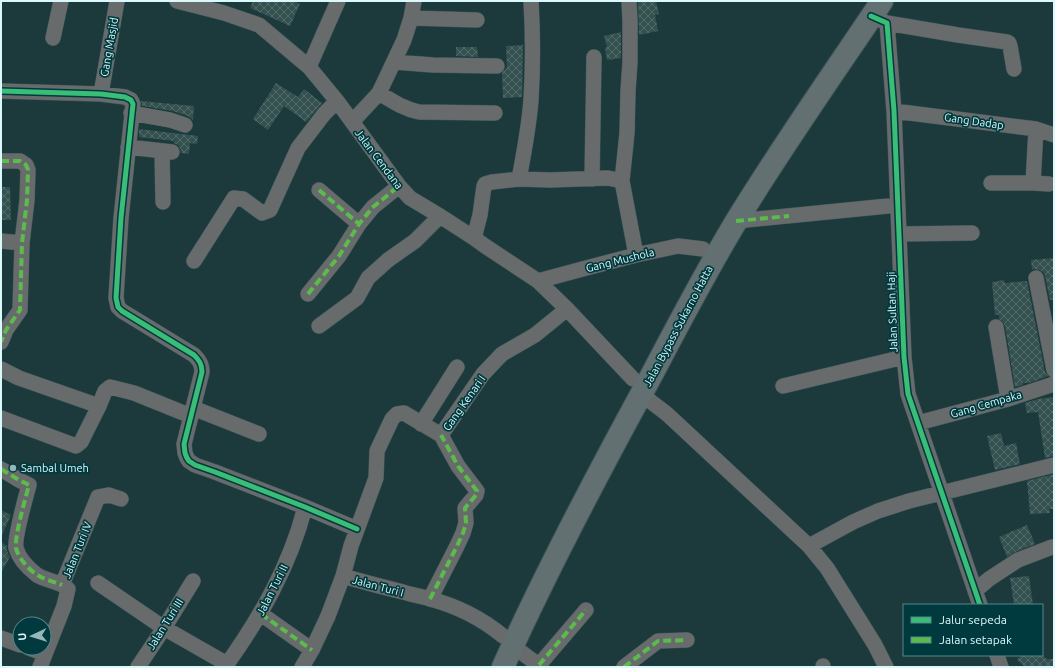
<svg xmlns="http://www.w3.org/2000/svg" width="1055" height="668" font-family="Ubuntu,sans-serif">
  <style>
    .building { fill: url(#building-cross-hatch) }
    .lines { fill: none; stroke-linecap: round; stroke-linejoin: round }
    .minor-casing { stroke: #3d5558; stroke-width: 16 }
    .highway-casing { stroke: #3d5558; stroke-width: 24 }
    .minor { stroke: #676b6b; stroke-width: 15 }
    .highway { stroke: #637071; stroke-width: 22 }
    .quiet { stroke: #5cbc4b; stroke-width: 4; stroke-dasharray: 8 4; stroke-linecap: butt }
    .cycleway-casing { stroke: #003a3e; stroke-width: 8 }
    .cycleway { stroke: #3abd76; stroke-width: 5 }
    .poi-dot { fill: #97b6b9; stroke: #003a3e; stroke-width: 1.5 }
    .labels { text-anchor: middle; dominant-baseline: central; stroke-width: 3.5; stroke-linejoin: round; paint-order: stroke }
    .street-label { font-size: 11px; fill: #d9f9fc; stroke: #003a3e }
    .poi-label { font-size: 11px; fill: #d9f9fc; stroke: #003a3e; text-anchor: start }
  </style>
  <defs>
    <pattern id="building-cross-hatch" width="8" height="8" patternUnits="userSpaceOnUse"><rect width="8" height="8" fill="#345150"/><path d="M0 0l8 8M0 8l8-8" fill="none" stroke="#516b6a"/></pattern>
  </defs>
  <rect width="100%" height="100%" fill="#1c393c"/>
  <path class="building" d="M 253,1 L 294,1 L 300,4 L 290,26 L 268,16 L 250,8 Z
    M 638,1 L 656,1 L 659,14 L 655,15 L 658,31 L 639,35 Z
    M 621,32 L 621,58 L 607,60 L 605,48 L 607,47 L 604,36 Z
    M 523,45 L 522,97 L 503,98 L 502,73 L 506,68 L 507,68 L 506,46 Z
    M 456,47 L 477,47 L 478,57 L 456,56 Z
    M 276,83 L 298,97 L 304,89 L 322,103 L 306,122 L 284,106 L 268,130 L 253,119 Z
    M 141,101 L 194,106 L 193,120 L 188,116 L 173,111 L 142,106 Z
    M 139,129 L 198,136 L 197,144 L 190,143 L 189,154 L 181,153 L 180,148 L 178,145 L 174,143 L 174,141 L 139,137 Z
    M 1,187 L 10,187 L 11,220 L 1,220 Z
    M 1054,258 L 1054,300 L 1050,300 L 1045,276 L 1043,272 L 1039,270 L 1035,269 L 1032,270 L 1031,260 Z
    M 1004,280 L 1005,283 L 1027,281 L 1045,372 L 1048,376 L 1029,383 L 1023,383 L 1023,385 L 1015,387 L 1005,326 L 1003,322 L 999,319 L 999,315 L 995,315 L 992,282 Z
    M 1054,397 L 1054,456 L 1045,458 L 1038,412 L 1027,413 L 1025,403 L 1038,399 Z
    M 1001,433 L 1004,446 L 1016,443 L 1020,464 L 995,470 L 987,436 Z
    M 1054,474 L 1054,509 L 1049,509 L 1050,513 L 1030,514 L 1027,481 Z
    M 1,510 L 11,515 L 1,537 Z
    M 1027,525 L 1035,544 L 1015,552 L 1007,557 L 999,537 Z
    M 1,542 L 7,546 L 7,551 L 10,557 L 1,573 Z
    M 1029,576 L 1033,605 L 1014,605 L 1010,578 Z
    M 1021,655 L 1042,655 L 1047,659 L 1054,659 L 1054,667 L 1025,667 L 1017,660 Z"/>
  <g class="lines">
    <defs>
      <path id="minor" d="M 177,1 L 224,13 L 259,25 L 309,67 L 337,101 L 399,186 L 410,198 L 440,216 L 474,238 L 485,246 L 538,281 L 567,309 L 633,379
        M 629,1 L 630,21 L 630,62 L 628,91 L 627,133 L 622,181 L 636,255
        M 871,16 L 887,23 L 894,111 L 904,357 L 908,394 L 980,605
        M 411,18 L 477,20
        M 887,23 L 958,35 L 1007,42 L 1009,43 L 1010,46 L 1014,69
        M 53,38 L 61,1
        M 394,62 L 433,65 L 497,66
        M 309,67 L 338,1
        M 1,91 L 101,94 L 125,97 L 131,100 L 133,104 L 121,218 L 116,298 L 118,307 L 122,311 L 194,355 C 199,360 202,364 202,372 L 184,444 L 185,453 L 187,458 L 189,461 L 195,465 L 215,472 L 305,507 L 357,529
        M 379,93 C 392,101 404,109 419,112 L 495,113
        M 101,94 L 117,1
        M 894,111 L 1036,129 L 1054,135
        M 131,113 L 170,120 L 185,125
        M 352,122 L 379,93 L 404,40 L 411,18 L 414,1
        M 128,147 L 172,152
        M 162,151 L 163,202
        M 1,161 L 20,161 L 26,165 L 28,170 L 27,200 L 22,243 L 20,310 L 6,330 L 1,342
        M 519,179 C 524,153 529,126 531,100 C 533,67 533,34 531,1
        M 592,179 L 594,57
        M 991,183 L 1033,183 L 1036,129
        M 1033,183 L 1049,184
        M 319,190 L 359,224
        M 736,221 L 898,205
        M 899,234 L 972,233
        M 474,238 L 480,215 L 484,186 L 485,184 L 492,182 L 519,179 L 550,180 L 608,178 L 622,181
        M 1,241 L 22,243
        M 194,261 L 234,198 L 243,199 L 262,213 L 270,210 L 298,148 L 324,114 L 337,101
        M 1036,278 L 1054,370
        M 538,281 L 590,267 L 636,255 L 678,246 L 703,249
        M 308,294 L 339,256 L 359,224 L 373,207 L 399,186
        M 319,326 L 357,298 L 368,278 L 388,260 L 415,241 L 440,216
        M 996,327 L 1008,399
        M 1,369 L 19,378 L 99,406 L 105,391 L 110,387 L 134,393 L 191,416
        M 783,386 L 904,357
        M 641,394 L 667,414 L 809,546 L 827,568 L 875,645 L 886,667
        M 193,408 L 259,434
        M 1,418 L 76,446 L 81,442 L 99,406
        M 918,423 L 1008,399 L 1054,384
        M 421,424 L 457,367
        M 1,469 L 19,480 L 29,485 C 26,496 14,539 16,548 C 19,559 28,568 37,575 C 46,581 60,581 68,589 L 64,606 L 40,667
        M 809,546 L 853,522 L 878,511 L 909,501 L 1054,465
        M 343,576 C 363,582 383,587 403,592 C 412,595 421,596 430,599 C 457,606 481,618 503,636
        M 98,583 L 164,628 L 227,664
        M 62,585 L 98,497 L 109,495 L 121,499
        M 975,591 L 989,579 L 1018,560 L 1052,547
        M 430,599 L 457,546 L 463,533 L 466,523 L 465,508 L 476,495 L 477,491 L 458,466 L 441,435
        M 261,614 L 312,650
        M 1,638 L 20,645
        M 513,646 L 541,667
        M 29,648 L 45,654
        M 997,655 L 1001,667
        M 539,665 L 586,610
        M 823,666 L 823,667
        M 138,667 L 164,628 L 193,581
        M 225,667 C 260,618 290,566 305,507
        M 302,667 L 312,650 L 328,616 L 343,576 L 351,546 L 376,478 L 377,451 L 392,419 L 397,414 L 404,413 L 441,435 L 483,374 L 502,354 L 535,335 L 567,309
        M 624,667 L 658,641 L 687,640"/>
      <path id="highway" d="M 503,667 C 547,569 598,473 650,378 C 678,325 706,271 737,220 C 783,145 833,74 882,1"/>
    </defs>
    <use href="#minor" class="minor-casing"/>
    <use href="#highway" class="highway-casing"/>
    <use href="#minor" class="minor"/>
    <use href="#highway" class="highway"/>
    <path class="quiet" d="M 1,161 L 20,161 L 26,165 L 28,170 L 27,200 L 22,243 L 20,310 L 6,330 L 1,342
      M 319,190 L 359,224
      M 736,221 L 789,216
      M 308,294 L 339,256 L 359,224 L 373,207 L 399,186
      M 1,469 L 19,480 L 29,485 C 26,496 14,538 16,548 C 18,558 30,571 39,576 C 46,580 55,582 62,585
      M 430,599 L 457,546 L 463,533 L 466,523 L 465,508 L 476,495 L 477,491 L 458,466 L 441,435
      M 261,614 L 312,650
      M 539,665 L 586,610
      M 624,667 L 658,641 L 687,640"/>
    <defs>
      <path id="cycleway" d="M 871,16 L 887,23 L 894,111 L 904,357 L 908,394 L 980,605
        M 1,91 L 101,94 L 125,97 L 131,100 L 133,104 L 121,218 L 116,298 L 118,307 L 122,311 L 194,355 C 199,360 202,364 202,372 L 184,444 L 185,453 L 187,458 L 189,461 L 195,465 L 215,472 L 305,507 L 357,529"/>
    </defs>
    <use href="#cycleway" class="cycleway-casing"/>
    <use href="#cycleway" class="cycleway"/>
  </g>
  <circle class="poi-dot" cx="13" cy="468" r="4"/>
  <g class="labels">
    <g class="street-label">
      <text transform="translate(109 47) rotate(-80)">Gang Masjid</text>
      <text transform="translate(974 121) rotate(8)">Gang Dadap</text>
      <text transform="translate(379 159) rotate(53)">Jalan Cendana</text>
      <text transform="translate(620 260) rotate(-14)">Gang Mushola</text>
      <text transform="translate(892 312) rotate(-92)">Jalan Sultan Haji</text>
      <text transform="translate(678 326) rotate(-62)">Jalan Bypass Sukarno Hatta</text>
      <text transform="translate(464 403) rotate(-55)">Gang Kenari I</text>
      <text transform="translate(986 404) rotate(-16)">Gang Cempaka</text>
      <text transform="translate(77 550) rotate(-68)">Jalan Turi IV</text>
      <text transform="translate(378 586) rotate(15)">Jalan Turi I</text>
      <text transform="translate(272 590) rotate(-63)">Jalan Turi II</text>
      <text transform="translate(165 624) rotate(-58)">Jalan Turi III</text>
    </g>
    <g class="poi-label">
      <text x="21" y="468">Sambal Umeh</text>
    </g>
  </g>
  <rect width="1055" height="668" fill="none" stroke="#d9f9fc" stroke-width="4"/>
  <rect x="903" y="604" width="140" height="52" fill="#003a3e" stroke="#57868a"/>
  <rect x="911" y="617" width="20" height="6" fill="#3abd76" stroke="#57868a"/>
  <text x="939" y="624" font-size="12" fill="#d9f9fc">Jalur sepeda</text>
  <rect x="911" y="637" width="20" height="6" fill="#5cbc4b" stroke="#57868a"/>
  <text x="939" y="644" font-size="12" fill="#d9f9fc">Jalan setapak</text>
  <g transform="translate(32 636) rotate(266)"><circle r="19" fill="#003a3e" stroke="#57868a"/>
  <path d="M0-3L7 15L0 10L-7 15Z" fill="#97b6b9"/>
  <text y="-6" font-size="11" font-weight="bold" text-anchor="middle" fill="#d9f9fc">U</text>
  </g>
</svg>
